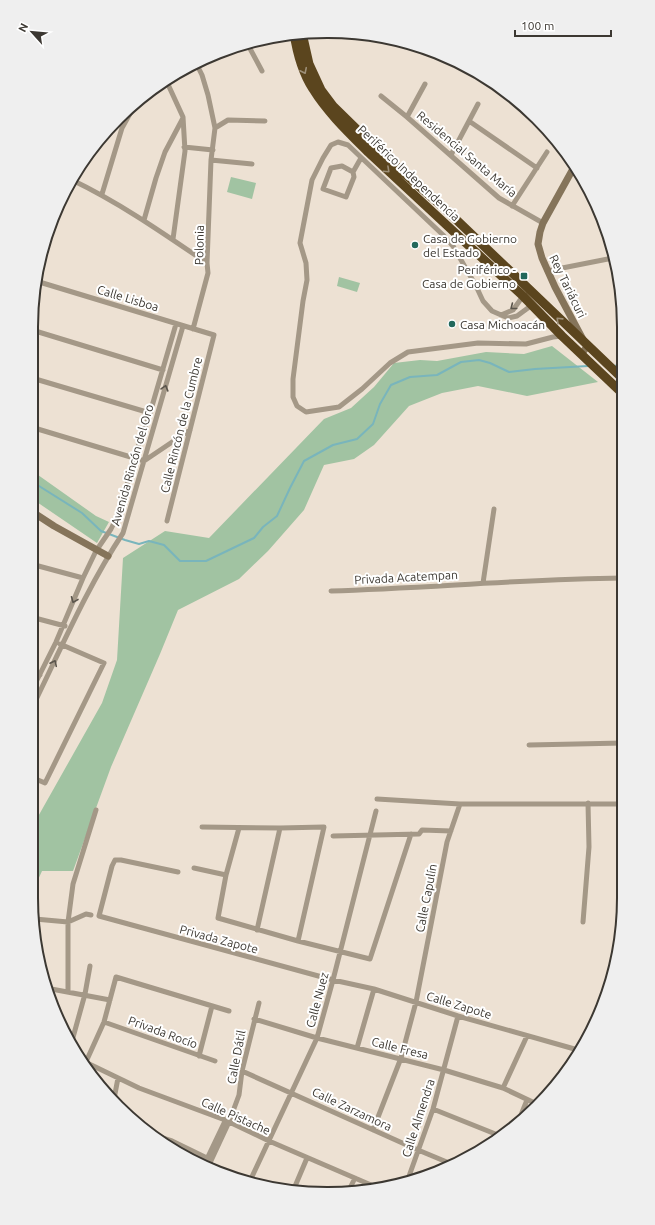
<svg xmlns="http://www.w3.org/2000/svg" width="655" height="1225" font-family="Ubuntu,sans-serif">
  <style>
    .green { fill: #a1c3a2 }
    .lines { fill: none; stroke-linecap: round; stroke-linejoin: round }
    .stream { stroke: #79b5bc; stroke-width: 2 }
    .street { stroke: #a49887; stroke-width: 5 }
    .secondary { stroke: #85745a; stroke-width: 7 }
    .highway { stroke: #5b451e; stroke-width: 9 }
    .oneway { stroke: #9d8f78 }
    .oneway2 { stroke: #5b554c }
    .poi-dot { fill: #21685c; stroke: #fff; stroke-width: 1.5 }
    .labels { text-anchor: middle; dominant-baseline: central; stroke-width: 4; stroke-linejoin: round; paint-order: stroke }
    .street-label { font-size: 12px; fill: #3c3832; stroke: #fff }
    .poi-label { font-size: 12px; fill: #3c3832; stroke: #fff; text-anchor: start }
    .rim { fill: none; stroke: #3c3832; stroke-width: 2 }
  </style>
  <rect width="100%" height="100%" fill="#ede1d3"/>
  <path class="green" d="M 231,177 L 256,183 L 252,199 L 227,192 Z
    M 339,277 L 360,283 L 357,292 L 337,286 Z
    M 552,346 L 598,382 L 527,396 L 478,386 L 442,393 L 409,406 L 374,445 L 354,459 L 324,465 L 304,510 L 268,551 L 239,579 L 178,610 L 160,654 L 111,767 L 73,871 L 42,871 L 37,882 L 31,890 L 31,829 L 102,703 L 117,660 L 123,558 L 165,531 L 209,538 L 324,419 L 351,408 L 374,387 L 394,363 L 420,360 L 437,361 L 486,352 L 524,354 Z
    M 31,470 L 96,516 L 109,522 L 97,543 L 31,498 Z"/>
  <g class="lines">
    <path class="stream" d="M 613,366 L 622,365
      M 31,481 L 82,513 L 101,531 L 125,540 L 139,544 L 149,541 L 164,545 L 180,561 L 206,561 L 254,538 L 263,527 L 277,516 L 290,488 L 304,461 L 333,445 L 357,439 L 373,424 L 380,404 L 391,385 L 410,377 L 437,375 L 461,362 L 479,360 L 490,363 L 509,372 L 535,369 L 588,366"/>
    <path class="street" d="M 247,43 L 262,71
      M 166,80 L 183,117 L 185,151 L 173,239
      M 381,96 L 407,117 L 499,198 L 543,223
      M 407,117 L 425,84
      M 469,121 L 537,168
      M 215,128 L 228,120 L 265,121
      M 184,147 L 213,150
      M 451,155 L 478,104
      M 211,160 L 252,164
      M 342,166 L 353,172 L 354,177 L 346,197 L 323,189 L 331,168 Z
      M 353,172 L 361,158
      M 72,180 C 120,203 163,233 207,263
      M 102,194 L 122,128 L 137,101
      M 512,206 L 547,152
      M 144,220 L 156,178 L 165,152 L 183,118
      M 547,271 L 613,258
      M 36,281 L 214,335 L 167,521
      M 532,305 L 517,316 L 508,318 L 492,311 L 483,301 L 476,286 L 453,246 L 443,235 L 348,145 L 338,142 L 331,145 L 323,158 L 312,180 L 300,243 L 306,263 L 307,280 L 303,301 L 293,379 L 293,397 L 297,406 L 306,412 L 339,407 L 362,389 L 390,363 L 408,352 L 478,343 L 526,344 L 553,337 L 562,336
      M 501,315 L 513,310 L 523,296
      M 193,329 L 208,273 L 207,263 L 211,160 L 215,128 L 208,95 L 202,75 L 196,63
      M 32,330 L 163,370
      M 32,378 L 150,413
      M 31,427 L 144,461 L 190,430
      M 31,564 L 83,578
      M 483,583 L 494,509
      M 331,591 C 428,588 525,579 622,578
      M 31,617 L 65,626
      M 31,672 L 40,675
      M 31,692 L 56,642 L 83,578 L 96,551 L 111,529 L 120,511 L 134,458 L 150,413 L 176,324
      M 31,710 C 60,651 86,589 123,533 L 183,326
      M 529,745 L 623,743
      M 31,777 L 45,783 L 104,663 L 60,644
      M 377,799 L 460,804
      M 202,827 L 280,828 L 324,827 L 298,941
      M 239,828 L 226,875 L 218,918 L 298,941 L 370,959 L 411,834
      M 333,836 L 419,834 L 422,830 L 451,831
      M 194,868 L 226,875
      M 178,872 L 121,860 L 115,860 L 112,866 L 99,916 L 333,980 L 374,989 L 458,1016 L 578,1050
      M 35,919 L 68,922 L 86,914 L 91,915
      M 583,922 L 589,847 L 588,803
      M 257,930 L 280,828
      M 46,988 L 110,1000
      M 68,992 L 68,922 L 73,884 L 96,810
      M 254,1019 L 317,1038 L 444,1070 L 503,1088 L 539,1105
      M 104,1022 L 215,1061
      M 72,1041 L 85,994 L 90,966
      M 357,1048 L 374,989
      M 199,1056 L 212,1006
      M 83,1061 L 139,1088 L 225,1120 L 269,1141 L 378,1188
      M 85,1064 L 104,1022 L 116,977 L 229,1011
      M 242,1071 L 418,1150 L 454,1165
      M 503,1088 L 527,1036
      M 114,1099 L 118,1078
      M 433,1109 L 498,1135
      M 519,1120 L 527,1100
      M 373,1130 L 401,1058 L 416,1002 L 447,842 L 460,804 L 623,804
      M 153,1135 L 172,1141 L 211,1160
      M 170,1147 L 172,1141
      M 205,1163 L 226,1119
      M 209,1165 L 229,1122 L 239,1095 L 242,1071 L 259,1003
      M 408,1179 L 433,1109 L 458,1016
      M 249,1183 L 317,1038 L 333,980 L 376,811
      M 293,1191 L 307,1158
      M 348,1192 L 355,1178"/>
    <path class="secondary" d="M 574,167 L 543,223 L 540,232 L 538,244 L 542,258 L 555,287 L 587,347 L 581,354
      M 31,511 L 54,526 L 108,556"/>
    <path class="highway" d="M 294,33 C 297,53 302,72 313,89 C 327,112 349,133 368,152 L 523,296 L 562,336 L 622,393
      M 302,33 L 309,64 L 321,90 L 333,106 L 381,153 L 443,207 L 622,378"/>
  </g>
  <defs><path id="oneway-chevron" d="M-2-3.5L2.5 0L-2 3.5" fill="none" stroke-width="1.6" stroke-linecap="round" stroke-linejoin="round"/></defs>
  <g class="oneway">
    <use href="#oneway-chevron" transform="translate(304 71) rotate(64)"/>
    <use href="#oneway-chevron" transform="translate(387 170) rotate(43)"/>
    <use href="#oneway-chevron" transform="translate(559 320) rotate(-136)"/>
  </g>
  <g class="oneway2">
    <use href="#oneway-chevron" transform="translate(513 307) rotate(142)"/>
    <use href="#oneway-chevron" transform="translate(165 388) rotate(-74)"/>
    <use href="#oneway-chevron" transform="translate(74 600) rotate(112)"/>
    <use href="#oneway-chevron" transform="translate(54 663) rotate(-64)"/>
  </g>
  <g class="poi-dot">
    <circle cx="415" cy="245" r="4"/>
    <rect x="520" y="272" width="8" height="8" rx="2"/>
    <circle cx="452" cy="324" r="4"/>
  </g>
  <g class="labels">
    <g class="street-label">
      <text transform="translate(467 154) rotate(40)">Residencial Santa María</text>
      <text transform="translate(409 173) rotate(43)">Periférico Independencia</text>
      <text transform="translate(199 245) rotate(-89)">Polonia</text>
      <text transform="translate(568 286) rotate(64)">Rey Tariácuri</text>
      <text transform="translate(128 298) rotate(17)">Calle Lisboa</text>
      <text transform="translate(181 425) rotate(-76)">Calle Rincón de la Cumbre</text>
      <text transform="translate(132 465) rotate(-74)">Avenida Rincón del Oro</text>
      <text transform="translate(406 577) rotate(-3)">Privada Acatempan</text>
      <text transform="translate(426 898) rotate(-79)">Calle Capulín</text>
      <text transform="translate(219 939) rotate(15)">Privada Zapote</text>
      <text transform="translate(317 1000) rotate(-75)">Calle Nuez</text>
      <text transform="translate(459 1005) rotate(17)">Calle Zapote</text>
      <text transform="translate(163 1032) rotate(20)">Privada Rocío</text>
      <text transform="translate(400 1048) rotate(14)">Calle Fresa</text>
      <text transform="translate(236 1057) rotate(-79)">Calle Dátil</text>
      <text transform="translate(352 1109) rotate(25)">Calle Zarzamora</text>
      <text transform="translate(236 1116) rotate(24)">Calle Pistache</text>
      <text transform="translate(418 1118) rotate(-72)">Calle Almendra</text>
    </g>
    <g class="poi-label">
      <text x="423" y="238">Casa de Gobierno<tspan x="423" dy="14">del Estado</tspan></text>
      <text x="516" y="269" text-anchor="end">Periférico -<tspan x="516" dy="14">Casa de Gobierno</tspan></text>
      <text x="460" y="324">Casa Michoacán</text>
    </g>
  </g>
  <path d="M0 0H655V1225H0ZM327 38H328A289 289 0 0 1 617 327V898A289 289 0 0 1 328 1187H327A289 289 0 0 1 38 898V327A289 289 0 0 1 327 38Z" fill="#efefef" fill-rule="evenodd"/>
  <path class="rim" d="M327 38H328A289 289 0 0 1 617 327V898A289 289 0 0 1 328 1187H327A289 289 0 0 1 38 898V327A289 289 0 0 1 327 38Z"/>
  <g transform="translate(32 32) rotate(297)" stroke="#ffffff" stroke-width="3" paint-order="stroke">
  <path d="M0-3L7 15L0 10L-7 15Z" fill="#3c3832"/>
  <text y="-6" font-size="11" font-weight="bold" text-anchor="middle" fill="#3c3832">N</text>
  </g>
  <path d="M515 30v6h96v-6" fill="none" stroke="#3c3832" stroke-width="2"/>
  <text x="521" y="30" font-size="12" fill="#3c3832" stroke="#ffffff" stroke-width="3" paint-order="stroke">100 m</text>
</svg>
